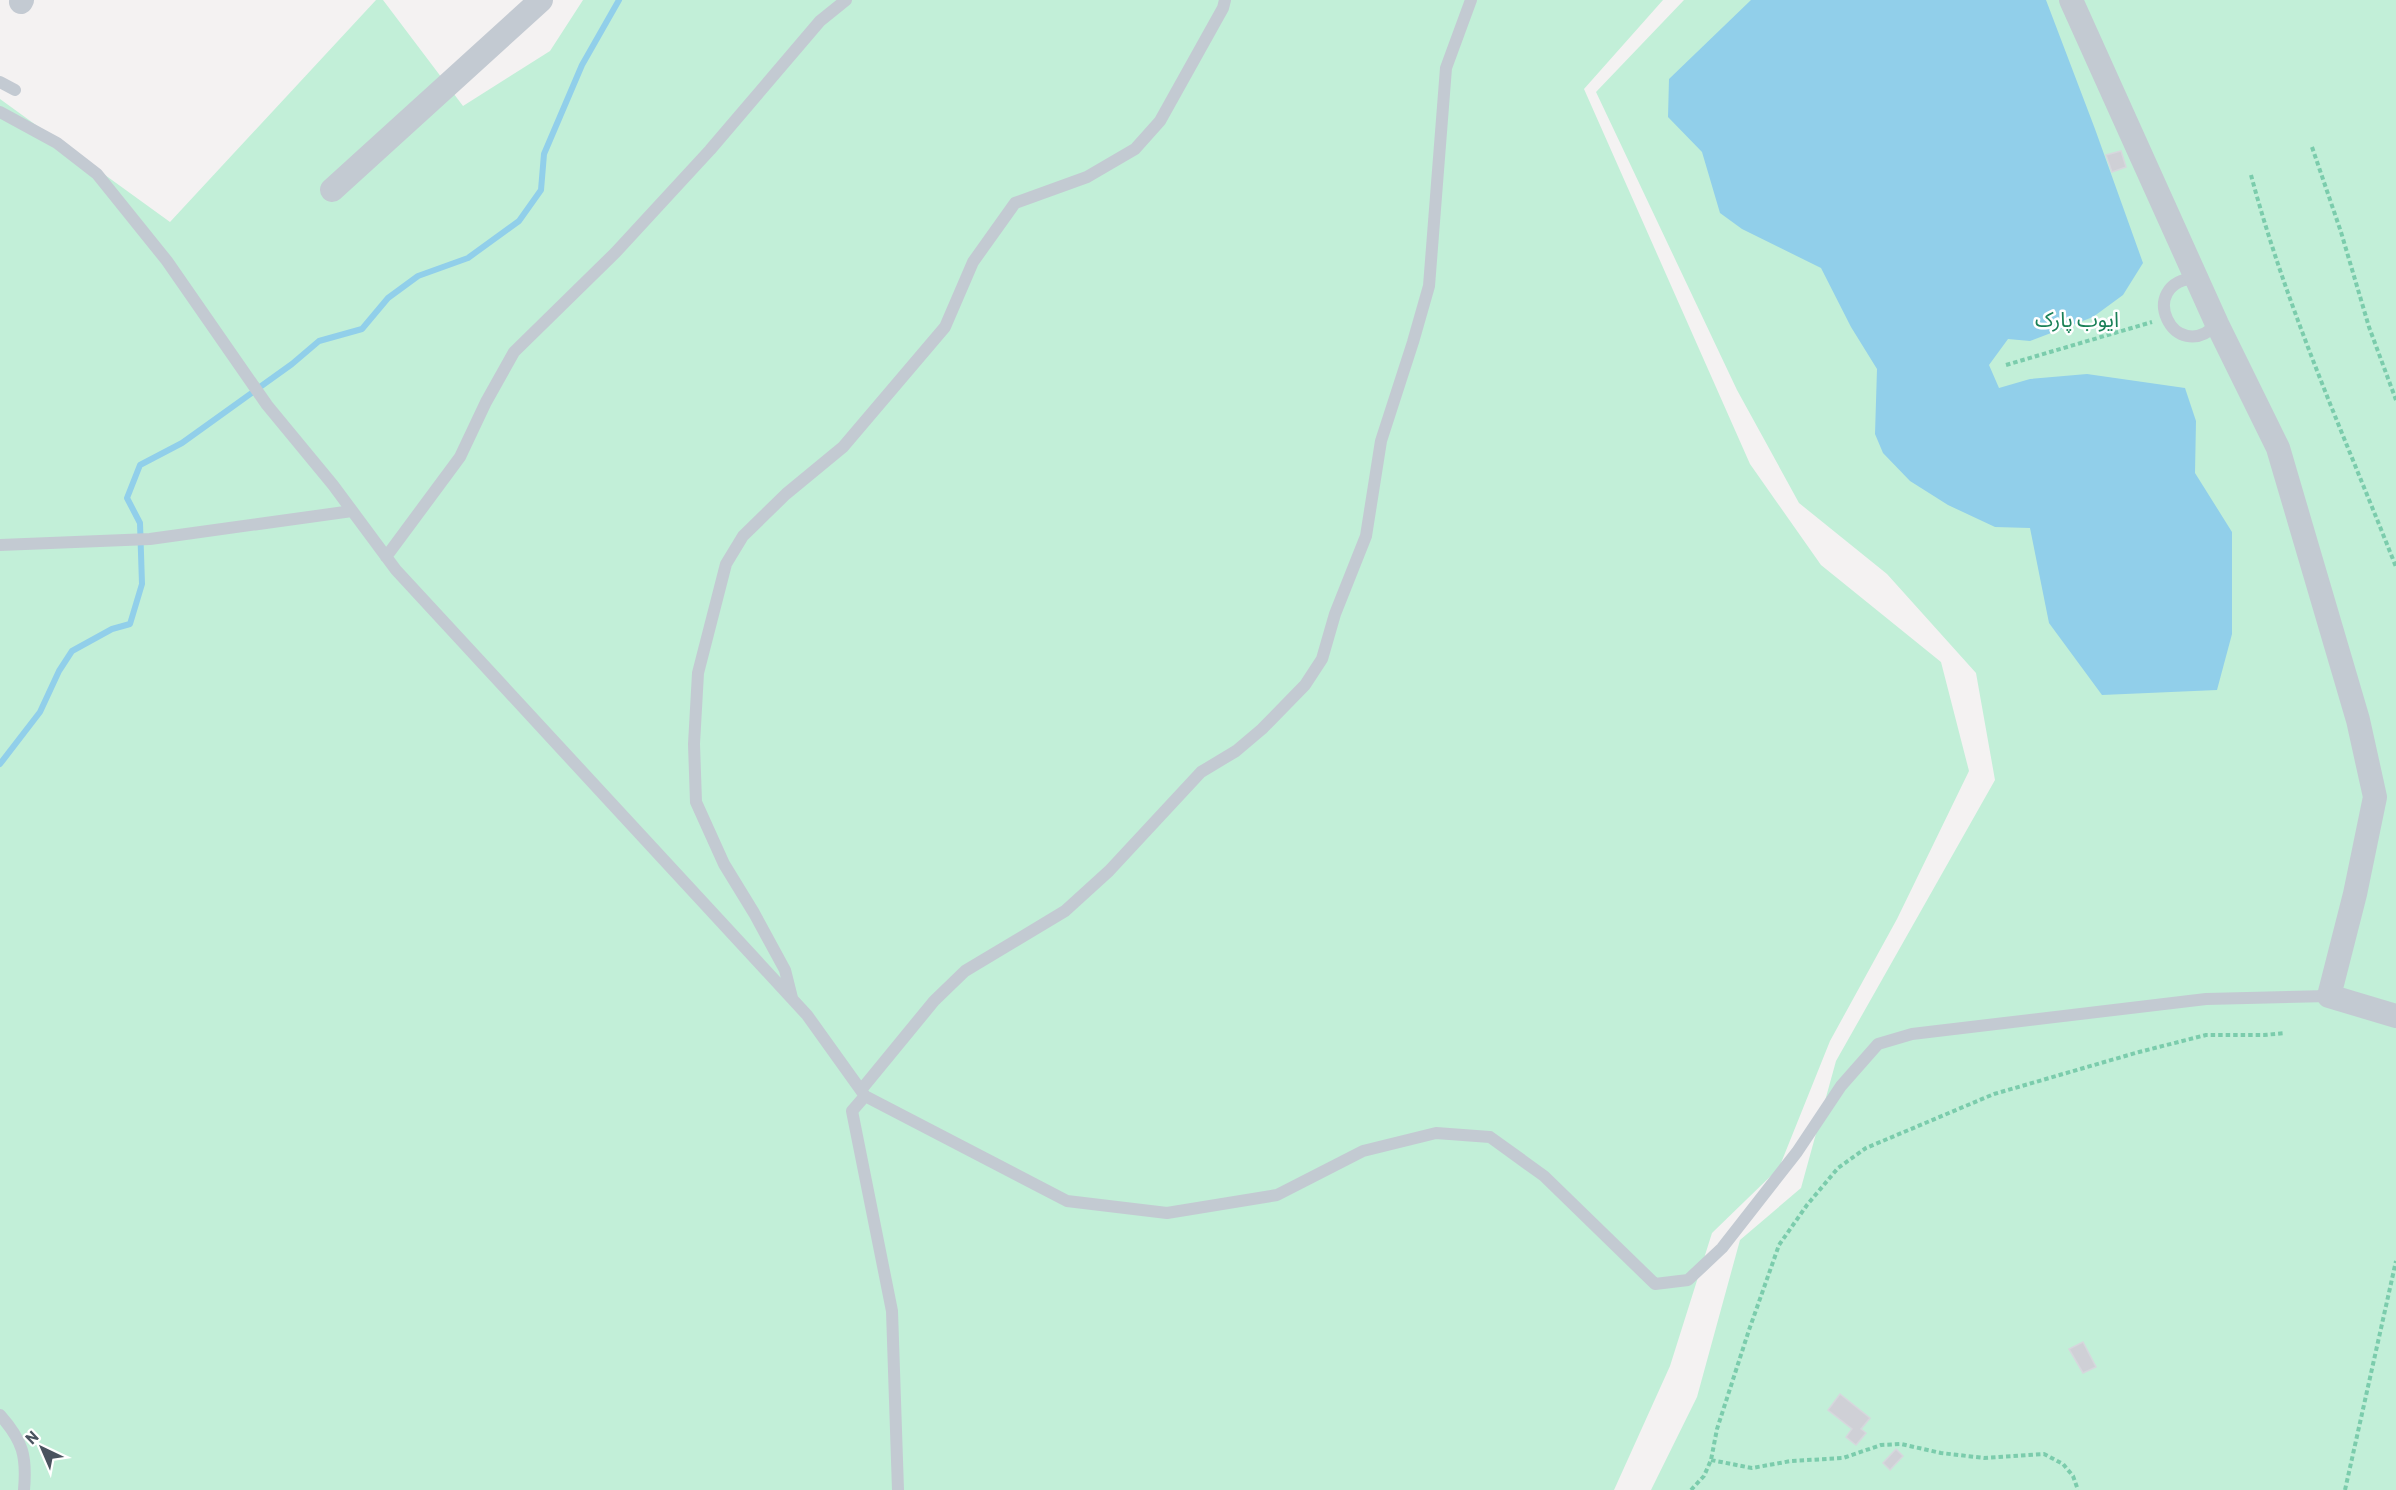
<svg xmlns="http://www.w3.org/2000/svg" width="2396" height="1490" font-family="Barlow,'Noto Sans Arabic',sans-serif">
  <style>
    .green { fill: #c2efd8 }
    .water { fill: #91cfea }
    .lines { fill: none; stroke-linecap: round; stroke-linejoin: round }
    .stream { stroke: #91cfea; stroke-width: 6 }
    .building { fill: #cfd0d6; stroke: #d6d7dd; stroke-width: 1.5 }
    .path { stroke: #7bccac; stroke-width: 4; stroke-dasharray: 4.5 3; stroke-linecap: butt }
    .service { stroke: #c3cad2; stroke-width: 12 }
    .minor { stroke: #c3cad2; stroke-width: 24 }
    .labels { text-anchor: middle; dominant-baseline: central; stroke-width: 5; stroke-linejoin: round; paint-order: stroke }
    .park-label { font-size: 21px; fill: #1a8057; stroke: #fff }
  </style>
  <rect width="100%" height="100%" fill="#f4f2f2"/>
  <path class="green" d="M 376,0 L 383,0 L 463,106 L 550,51 L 583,0 L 1663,0 L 1584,89 L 1750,464 L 1821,565 L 1941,662 L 1969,771 L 1897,919 L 1830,1041 L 1779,1168 L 1712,1233 L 1670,1366 L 1614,1490 L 0,1490 L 0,99 L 170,222 Z
    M 1684,0 L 2396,0 L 2396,1490 L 1651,1490 L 1697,1397 L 1740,1240 L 1801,1188 L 1836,1061 L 1995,780 L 1976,673 L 1887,574 L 1799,503 L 1737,390 L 1596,92 Z"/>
  <path class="water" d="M 1751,0 L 2046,0 L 2095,129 L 2143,263 L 2123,295 L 2093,317 L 2030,341 L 2008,339 L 1989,365 L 1999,388 L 2030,379 L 2087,374 L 2185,388 L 2196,421 L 2195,473 L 2232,532 L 2232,634 L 2217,690 L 2102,695 L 2049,623 L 2030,528 L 1995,527 L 1948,505 L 1910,481 L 1883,453 L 1875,434 L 1877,369 L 1851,327 L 1821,268 L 1742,229 L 1720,213 L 1702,152 L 1668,117 L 1669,79 Z"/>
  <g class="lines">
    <path class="stream" d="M 0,764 L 40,712 L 59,671 L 72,651 L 112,629 L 130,624 L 142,584 L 140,523 L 127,498 L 140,465 L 182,443 L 292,364 L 319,341 L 362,329 L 388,298 L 418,276 L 468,258 L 519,221 L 541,190 L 544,154 L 582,65 L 619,0"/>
  </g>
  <path class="building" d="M 2121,151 L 2126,167 L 2112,172 L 2106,155 Z
    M 2083,1342 L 2096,1367 L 2083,1373 L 2069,1349 Z
    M 1840,1394 L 1870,1418 L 1861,1429 L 1866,1433 L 1856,1445 L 1846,1437 L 1852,1429 L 1828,1410 Z
    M 1896,1449 L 1903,1456 L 1890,1470 L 1883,1463 Z"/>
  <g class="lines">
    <path class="path" d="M 2312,147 L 2341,232 L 2369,327 L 2396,400
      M 2251,175 C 2287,310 2345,437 2396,567
      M 2006,365 L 2152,322
      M 1711,1460 L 1752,1468 L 1791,1461 L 1843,1458 L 1881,1445 L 1901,1444 L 1941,1453 L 1984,1458 L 2044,1454 L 2063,1464 L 2073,1476 L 2078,1490
      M 1691,1490 L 1704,1476 L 1711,1460 L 1717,1429 L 1749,1330 L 1779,1245 L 1807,1205 L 1838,1168 L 1866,1148 L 1994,1094 L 2139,1052 L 2206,1035 L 2264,1035 L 2285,1033
      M 2345,1490 L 2396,1261"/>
    <path class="service" d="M 0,82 L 15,90
      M 0,112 L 57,143 L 97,174 L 167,261 L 267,405 L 333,485 L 396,570 L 807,1015 L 865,1096 L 1067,1201 L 1167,1213 L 1277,1195 L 1363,1151 L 1436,1133 L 1490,1137 L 1544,1176 L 1655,1284 L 1688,1280 L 1722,1248 L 1797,1152 L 1841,1086 L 1878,1044 L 1912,1034 L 2206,999 L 2329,996
      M 2196,278 C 2134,282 2174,368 2217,324
      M 0,545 L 150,539 L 352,511
      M 386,557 L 460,457 L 486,402 L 514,352 L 615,253 L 710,150 L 820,21 L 846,0
      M 792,998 L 785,970 L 754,913 L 724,864 L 696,802 L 694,744 L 698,673 L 726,564 L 743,536 L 786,494 L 843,447 L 945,327 L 973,262 L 1015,203 L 1087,177 L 1135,149 L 1160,121 L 1223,8 L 1225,0
      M 861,1090 L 934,1001 L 965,971 L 1065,911 L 1109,871 L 1201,772 L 1236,751 L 1262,729 L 1305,685 L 1322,659 L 1335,614 L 1366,536 L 1381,441 L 1413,342 L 1429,286 L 1446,68 L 1471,0
      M 865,1096 L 852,1111 L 892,1311 L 898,1490
      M 0,1415 C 23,1441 27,1456 24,1490"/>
    <path class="minor" d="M 2071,0 L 2217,324 L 2278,448 L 2358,720 L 2375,797 L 2355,894 L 2329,996 L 2396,1016
      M 21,2 L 22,0
      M 332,190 L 541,0"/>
  </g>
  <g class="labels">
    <g class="park-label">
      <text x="2077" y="318">ایوب پارک</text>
    </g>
  </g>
  <g transform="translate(42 1448) rotate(316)" stroke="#ffffff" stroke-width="4.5" paint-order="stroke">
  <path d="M0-4.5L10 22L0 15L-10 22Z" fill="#4a535f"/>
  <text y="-9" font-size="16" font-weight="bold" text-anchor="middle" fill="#4a535f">N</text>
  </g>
</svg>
